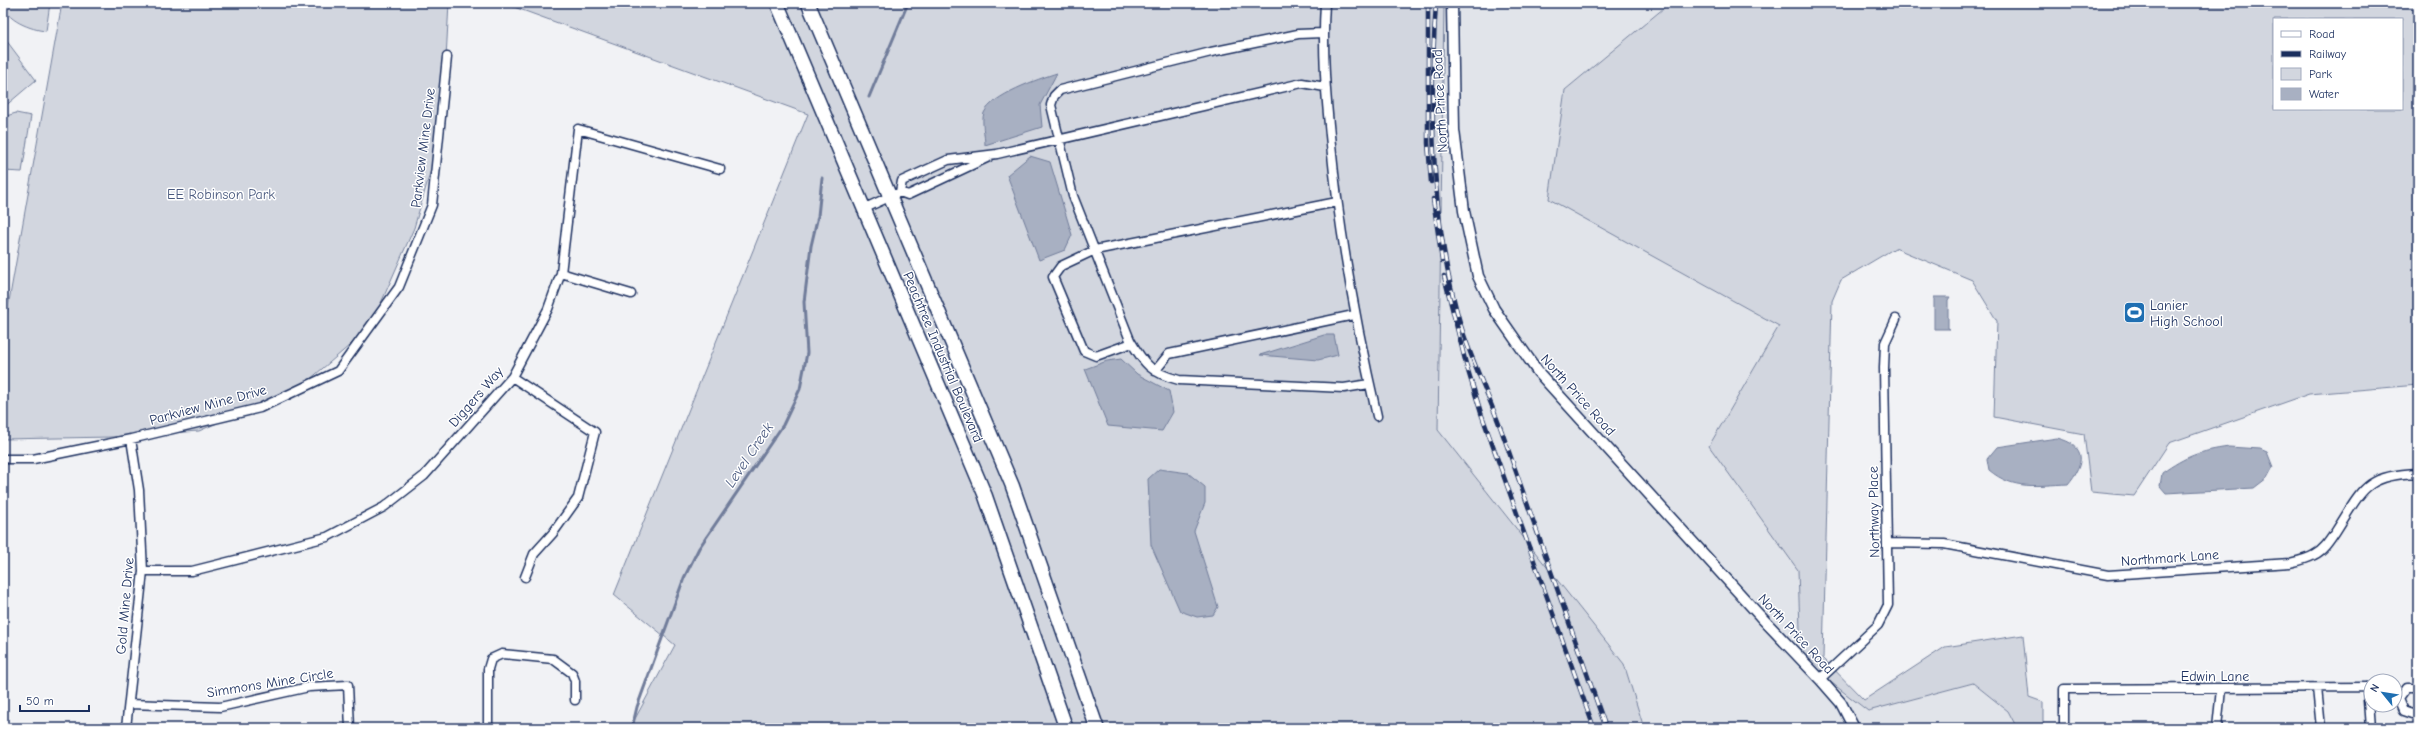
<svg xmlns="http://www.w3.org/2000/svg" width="2421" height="731" font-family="'Comic Neue',sans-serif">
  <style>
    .built { fill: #e1e4ea }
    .green { fill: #d2d6df; stroke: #76829e; fill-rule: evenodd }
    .water { fill: #a8b0c2; stroke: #707c9a }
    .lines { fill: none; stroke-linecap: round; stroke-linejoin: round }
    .stream { stroke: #707c9a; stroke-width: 3 }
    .minor-casing { stroke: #1b2f5e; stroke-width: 11 }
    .tertiary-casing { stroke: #1b2f5e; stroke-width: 13 }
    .trunk-casing { stroke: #1b2f5e; stroke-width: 16 }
    .minor { stroke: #fff; stroke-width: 8 }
    .tertiary { stroke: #fff; stroke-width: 10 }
    .trunk { stroke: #fff; stroke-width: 13 }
    .rail-casing { stroke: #1b2f5e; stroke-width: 4.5 }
    .rail { stroke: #fff; stroke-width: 3; stroke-dasharray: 9; stroke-linecap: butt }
    .labels { text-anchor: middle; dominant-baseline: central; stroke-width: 3; stroke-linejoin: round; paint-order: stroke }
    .street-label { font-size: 14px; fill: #1b2f5e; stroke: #fff }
    .park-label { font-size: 14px; fill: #49597e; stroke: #fff }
    .poi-label { font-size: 14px; fill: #1b2f5e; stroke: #fff; text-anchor: start }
    .water-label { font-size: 15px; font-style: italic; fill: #4c5c81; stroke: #fff }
  </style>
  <rect width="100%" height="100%" fill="#f1f2f5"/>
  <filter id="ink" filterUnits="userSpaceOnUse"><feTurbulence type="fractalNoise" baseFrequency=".025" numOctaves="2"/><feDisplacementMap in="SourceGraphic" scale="8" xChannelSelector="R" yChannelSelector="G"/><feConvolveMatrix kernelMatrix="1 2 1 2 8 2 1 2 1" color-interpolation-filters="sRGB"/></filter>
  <g filter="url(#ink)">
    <path class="built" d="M 1444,3 L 1670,3 L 1565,90 L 1549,199 L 1779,326 L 1709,446 L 1798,570 L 1801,659 L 1868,711 L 1973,683 L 2008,711 L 2017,728 L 1644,728 L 1624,664 L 1438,430 Z"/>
    <path class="green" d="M 3,3 L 50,3 L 46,31 C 32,30 4,20 3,3 Z
      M 62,3 L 449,3 L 442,132 L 414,228 L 370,328 L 302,386 L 199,431 L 112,437 L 3,439 L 3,335 Z
      M 503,3 L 1444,3 L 1438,430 L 1624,664 L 1644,728 L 630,728 L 675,645 L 614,595 L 808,114 Z
      M 1670,3 L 2418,3 L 2418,385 L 2309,394 L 2169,443 L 2134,496 L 2091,492 L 2084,434 L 1994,417 L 1997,321 L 1972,280 L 1895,248 L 1841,280 L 1832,301 L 1823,658 L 1864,700 L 1945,647 L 2023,635 L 2029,697 L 2043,702 L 2043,728 L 2017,728 L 2008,711 L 1973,683 L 1868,711 L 1801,659 L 1798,570 L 1709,446 L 1779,326 L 1549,199 L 1565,90 ZM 2274,19 L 2402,19 L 2402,109 L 2274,109 Z
      M 3,36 L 36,80 L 3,108 Z
      M 16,113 L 31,116 L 22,172 L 3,171 L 3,117 Z"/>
    <path class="water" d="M 992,3 L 1035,3 L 998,8 Z
      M 1057,73 L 1040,105 L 1042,127 L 985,145 C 985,136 981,121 984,113 C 992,95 1038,79 1057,73 Z
      M 1030,156 L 1050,162 L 1072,235 L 1065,250 L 1039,260 L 1007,175 Z
      M 1934,297 L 1950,297 L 1948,300 L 1948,328 L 1950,329 L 1934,329 Z
      M 1324,335 L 1334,335 L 1338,355 L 1318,360 L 1260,355 Z
      M 1121,359 L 1137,374 L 1169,391 L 1173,412 L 1162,431 L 1108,426 L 1085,369 L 1107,361 Z
      M 2057,438 C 2087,445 2085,464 2068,484 C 2037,485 2014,491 1989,470 L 1987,459 L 1997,447 Z
      M 2229,447 L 2260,449 L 2267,452 L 2273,467 L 2267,478 L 2254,488 L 2166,493 L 2160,486 L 2162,473 C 2186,456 2200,451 2229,447 Z
      M 1159,469 L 1188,473 L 1205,487 L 1205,503 L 1194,531 L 1218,607 L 1213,615 L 1197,617 L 1180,611 L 1151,545 L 1148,479 Z"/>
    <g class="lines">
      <path class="stream" d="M 869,97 L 908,3
        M 632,728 L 637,707 L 684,578 L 699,548 L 783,425 L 800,389 L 807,353 L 804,302 L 811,246 L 818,216 L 822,178"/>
      <defs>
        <path id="minor" d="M 1325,3 C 1322,51 1326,97 1331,145 C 1340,238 1356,325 1377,416
          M 1323,33 L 1298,34 L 1211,52 L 1060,90 L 1054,96 L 1051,105 L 1073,196 L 1130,340 C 1144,364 1151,373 1179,380 L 1344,388 L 1369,384
          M 900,192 L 902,181 L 948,160 L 997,154 L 1302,83 L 1325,87
          M 863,209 L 900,192 L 908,195 L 989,157
          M 561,273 L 631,294
          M 1132,343 L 1096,356 L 1084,351 L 1053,277 L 1061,266 L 1095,250 L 1337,202
          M 1155,371 L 1169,354 L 1354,315
          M 512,377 L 595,432 L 578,498 L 553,533 L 534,554 L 525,577
          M 3,459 L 33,459 L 131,439 L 260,408 L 338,371 L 399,287 L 432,205 L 447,57
          M 1888,543 L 1944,544 L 2108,575 L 2290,563 C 2298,561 2307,559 2314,555 C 2324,550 2330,540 2336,531 C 2363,489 2365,475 2418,473
          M 143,571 L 192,571 L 327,537 L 384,507 L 424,476 L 512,377 L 548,309 L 561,273 L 578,129 L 720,169
          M 1820,679 L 1878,625 L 1888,605 L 1884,368 L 1885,343 L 1896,319
          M 2367,687 L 2370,728
          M 2317,688 L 2321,728
          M 2418,688 L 2406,688 L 2398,699 L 2403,711 L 2412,714 L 2418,712
          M 129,704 L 220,707 L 309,687 L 348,685 L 350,728
          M 126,728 L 143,571 L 139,490 L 131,439
          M 488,728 L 488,669 L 491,659 L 502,654 L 553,659 L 572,673 L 575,681 L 575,700
          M 2064,728 L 2064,689 L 2371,687
          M 2217,728 L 2221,689"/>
        <path id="tertiary" d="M 1452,3 L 1454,130 L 1464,211 L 1478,276 L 1494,309 L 1538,372 L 1760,616 L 1820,679 L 1841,703 L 1854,728"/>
        <path id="trunk" d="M 777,3 L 985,495 L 1066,728
          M 808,3 L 1012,485 L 1097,728"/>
      </defs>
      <use href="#minor" class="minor-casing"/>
      <use href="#tertiary" class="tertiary-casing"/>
      <use href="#trunk" class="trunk-casing"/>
      <use href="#minor" class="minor"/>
      <use href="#tertiary" class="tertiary"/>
      <use href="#trunk" class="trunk"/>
      <defs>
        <path id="rail" d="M 1428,3 L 1428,143 L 1431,182
          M 1436,3 C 1429,108 1431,225 1461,326 C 1472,362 1489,396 1502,432 C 1537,530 1571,629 1606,728
          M 1433,199 L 1442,261
          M 1444,276 L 1466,364 L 1481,413 L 1594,728"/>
      </defs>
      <use href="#rail" class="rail-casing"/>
      <use href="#rail" class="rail"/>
    </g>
  </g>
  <defs>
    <symbol id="stadium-square" viewBox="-11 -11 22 22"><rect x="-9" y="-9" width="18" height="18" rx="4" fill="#1f6fb2" stroke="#fff"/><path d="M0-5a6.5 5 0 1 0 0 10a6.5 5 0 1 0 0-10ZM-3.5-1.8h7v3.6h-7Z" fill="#fff"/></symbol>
  </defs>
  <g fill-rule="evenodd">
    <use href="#stadium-square" x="2122" y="300" width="25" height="25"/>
  </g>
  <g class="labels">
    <g class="street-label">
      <text transform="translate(1440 101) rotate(-93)">North Price Road</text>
      <text transform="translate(423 148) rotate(-83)">Parkview Mine Drive</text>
      <text transform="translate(943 357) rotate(67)">Peachtree Industrial Boulevard</text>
      <text transform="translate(1578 395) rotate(48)">North Price Road</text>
      <text transform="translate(476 397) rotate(-49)">Diggers Way</text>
      <text transform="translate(208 405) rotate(-15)">Parkview Mine Drive</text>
      <text transform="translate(1874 512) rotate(-91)">Northway Place</text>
      <text transform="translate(2170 558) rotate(-4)">Northmark Lane</text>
      <text transform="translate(125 606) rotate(-85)">Gold Mine Drive</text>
      <text transform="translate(1796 634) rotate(47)">North Price Road</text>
      <text x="2215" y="676">Edwin Lane</text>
      <text transform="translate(270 683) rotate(-9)">Simmons Mine Circle</text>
    </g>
    <g class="park-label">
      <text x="221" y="194">EE Robinson Park</text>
    </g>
    <g class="poi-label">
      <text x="2150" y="305">Lanier<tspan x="2150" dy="16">High School</tspan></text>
    </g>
    <g class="water-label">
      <text transform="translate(749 455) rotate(-56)">Level Creek</text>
    </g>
  </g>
  <rect width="2421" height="731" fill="none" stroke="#fff" stroke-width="16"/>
  <rect x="8" y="8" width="2405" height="715" fill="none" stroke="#1b2f5e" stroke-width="1.5" filter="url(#ink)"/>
  <rect x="2273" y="18" width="130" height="92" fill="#ffffff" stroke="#a4acbf"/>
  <rect x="2281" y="31" width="20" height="6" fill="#ffffff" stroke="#a4acbf"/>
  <text x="2309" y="38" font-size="12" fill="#1b2f5e">Road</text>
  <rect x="2281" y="51" width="20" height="6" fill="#1b2f5e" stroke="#a4acbf"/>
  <text x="2309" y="58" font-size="12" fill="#1b2f5e">Railway</text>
  <rect x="2281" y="68" width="20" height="12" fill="#d2d6df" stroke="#a4acbf"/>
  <text x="2309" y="78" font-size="12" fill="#1b2f5e">Park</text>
  <rect x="2281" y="88" width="20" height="12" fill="#a8b0c2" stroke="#a4acbf"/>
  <text x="2309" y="98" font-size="12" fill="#1b2f5e">Water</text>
  <g transform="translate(2383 693) rotate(300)"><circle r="19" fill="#ffffff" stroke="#a4acbf"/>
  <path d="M0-3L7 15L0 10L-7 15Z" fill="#1f6fb2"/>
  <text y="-6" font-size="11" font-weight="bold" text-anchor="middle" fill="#1b2f5e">N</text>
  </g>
  <path d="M20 705v6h69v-6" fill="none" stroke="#1b2f5e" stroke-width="2"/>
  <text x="26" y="705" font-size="12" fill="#1b2f5e" stroke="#ffffff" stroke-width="3" paint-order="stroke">50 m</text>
</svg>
